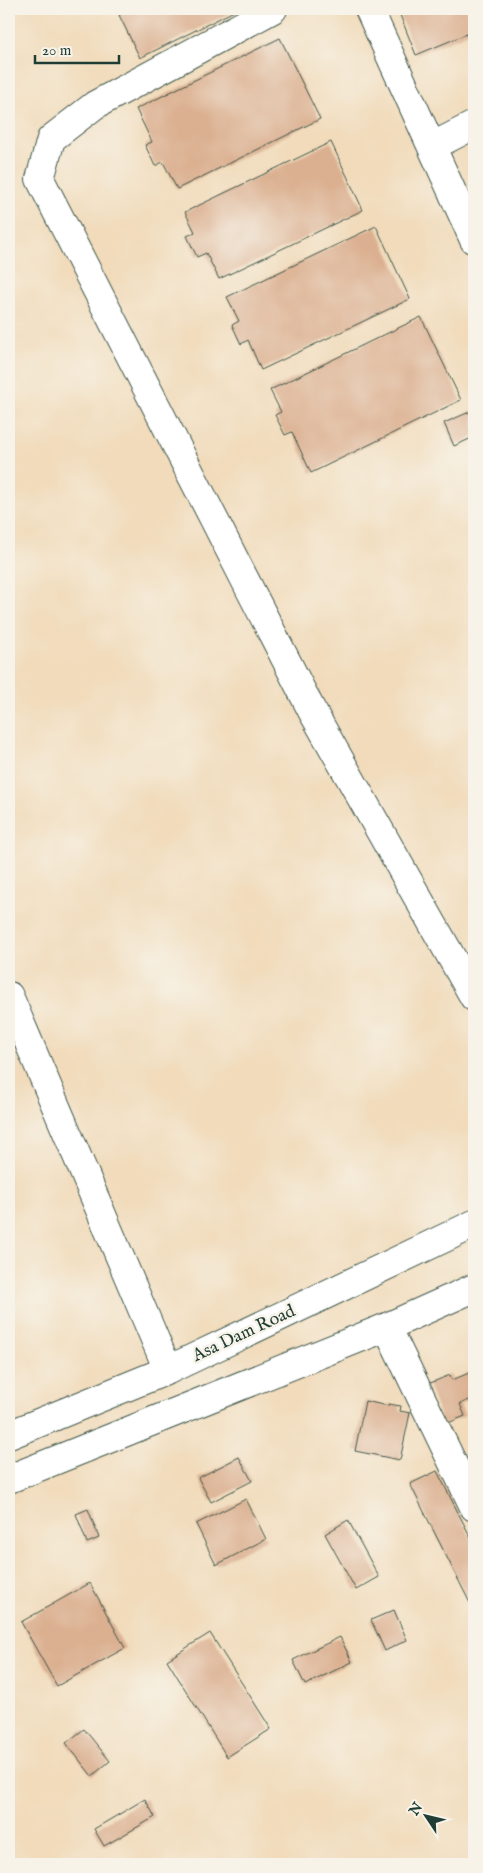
<svg xmlns="http://www.w3.org/2000/svg" width="483" height="1873" font-family="'IM FELL English',serif">
  <style>
    .building { fill: #dbb091 }
    .lines { fill: none; stroke-linecap: round; stroke-linejoin: round }
    .minor-casing { stroke: #3e5548; stroke-width: 30 }
    .major-casing { stroke: #3e5548; stroke-width: 30 }
    .minor { stroke: #fff; stroke-width: 28 }
    .major { stroke: #fff; stroke-width: 28 }
    .labels { text-anchor: middle; dominant-baseline: central; stroke-width: 5; stroke-linejoin: round; paint-order: stroke }
    .street-label { font-size: 18px; fill: #1f3d34; stroke: #f7f3e8 }
  </style>
  <rect width="100%" height="100%" fill="#f7f3e8"/>
  <filter id="ink" filterUnits="userSpaceOnUse"><feTurbulence type="fractalNoise" baseFrequency=".02" numOctaves="2"/><feDisplacementMap in="SourceGraphic" scale="10" xChannelSelector="R" yChannelSelector="G"/><feConvolveMatrix kernelMatrix="1 2 1 2 8 2 1 2 1" color-interpolation-filters="sRGB"/></filter>
  <filter id="wash" filterUnits="userSpaceOnUse"><feTurbulence type="fractalNoise" baseFrequency=".0096" numOctaves="4" result="noise"/><feDisplacementMap in="SourceGraphic" scale="20" xChannelSelector="R" yChannelSelector="G"/><feGaussianBlur stdDeviation="1.12" result="paint"/><feColorMatrix in="noise" values="0 0 0 0 0 0 0 0 0 0 0 0 0 0 0 0 0 1.4 0 .05"/><feComposite in="paint" operator="in"/></filter>
  <g filter="url(#wash)">
    <rect width="100%" height="100%" fill="#f1dbbb"/>
    <g id="blocks">
      <path class="building" d="M 132,9 L 238,9 L 140,58 L 119,15 Z
        M 402,9 L 474,9 L 474,31 L 416,55 L 398,10 Z
        M 280,38 L 320,119 L 177,189 L 163,162 L 155,166 L 145,145 L 152,142 L 136,109 Z
        M 331,142 L 363,210 L 219,279 L 206,253 L 197,257 L 187,236 L 195,232 L 185,212 Z
        M 376,226 L 410,299 L 261,370 L 248,340 L 241,344 L 232,325 L 239,321 L 227,297 Z
        M 421,317 L 461,400 L 311,473 L 292,432 L 285,435 L 275,415 L 281,412 L 270,390 Z
        M 474,410 L 474,437 L 454,446 L 444,423 Z
        M 474,1371 L 474,1398 L 460,1404 L 465,1416 L 443,1425 L 428,1384 L 450,1375 L 452,1380 Z
        M 365,1401 L 388,1406 L 388,1404 L 401,1406 L 400,1411 L 410,1413 L 400,1460 L 355,1451 Z
        M 239,1457 L 252,1481 L 211,1502 L 198,1478 Z
        M 437,1471 L 474,1544 L 474,1601 L 470,1603 L 410,1484 Z
        M 246,1499 L 266,1539 L 216,1565 L 196,1524 Z
        M 88,1509 L 99,1538 L 87,1543 L 76,1514 Z
        M 348,1520 L 379,1577 L 356,1590 L 325,1534 Z
        M 90,1583 L 125,1648 L 57,1686 L 21,1622 Z
        M 394,1610 L 407,1640 L 385,1651 L 371,1620 Z
        M 210,1633 L 271,1729 L 227,1757 L 167,1660 Z
        M 340,1637 L 352,1662 L 305,1685 L 293,1660 Z
        M 84,1729 L 110,1761 L 92,1776 L 66,1743 Z
        M 145,1799 L 155,1817 L 104,1846 L 94,1829 Z"/>
    </g>
  </g>
  <g filter="url(#ink)">
    <use href="#blocks" fill-opacity="0" stroke="#3e5548" stroke-width="1"/>
    <g class="lines">
      <defs>
        <path id="minor" d="M 273,9 L 95,105 L 51,139 L 40,179 L 311,709 L 474,997
          M 369,9 L 474,240
          M 433,146 L 474,125
          M 9,996 L 168,1370
          M 387,1327 L 474,1507"/>
        <path id="major" d="M 9,1435 L 168,1370 L 474,1224
          M 9,1479 L 387,1327 L 474,1288"/>
      </defs>
      <use href="#minor" class="minor-casing"/>
      <use href="#major" class="major-casing"/>
      <use href="#minor" class="minor"/>
      <use href="#major" class="major"/>
    </g>
  </g>
  <g class="labels">
    <g class="street-label">
      <text transform="translate(244 1334) rotate(-25)">Asa Dam Road</text>
    </g>
  </g>
  <rect width="483" height="1873" fill="none" stroke="#f7f3e8" stroke-width="30"/>
  <g transform="translate(426 1816) rotate(305)" stroke="#f7f3e8" stroke-width="4" paint-order="stroke">
  <path d="M0-4L9 19L0 12L-9 19Z" fill="#1f3d34"/>
  <text y="-8" font-size="14" font-weight="bold" text-anchor="middle" fill="#1f3d34">N</text>
  </g>
  <path d="M35 55v8h84v-8" fill="none" stroke="#1f3d34" stroke-width="2.5"/>
  <text x="42" y="55" font-size="15" fill="#1f3d34" stroke="#f7f3e8" stroke-width="4" paint-order="stroke">20 m</text>
</svg>
